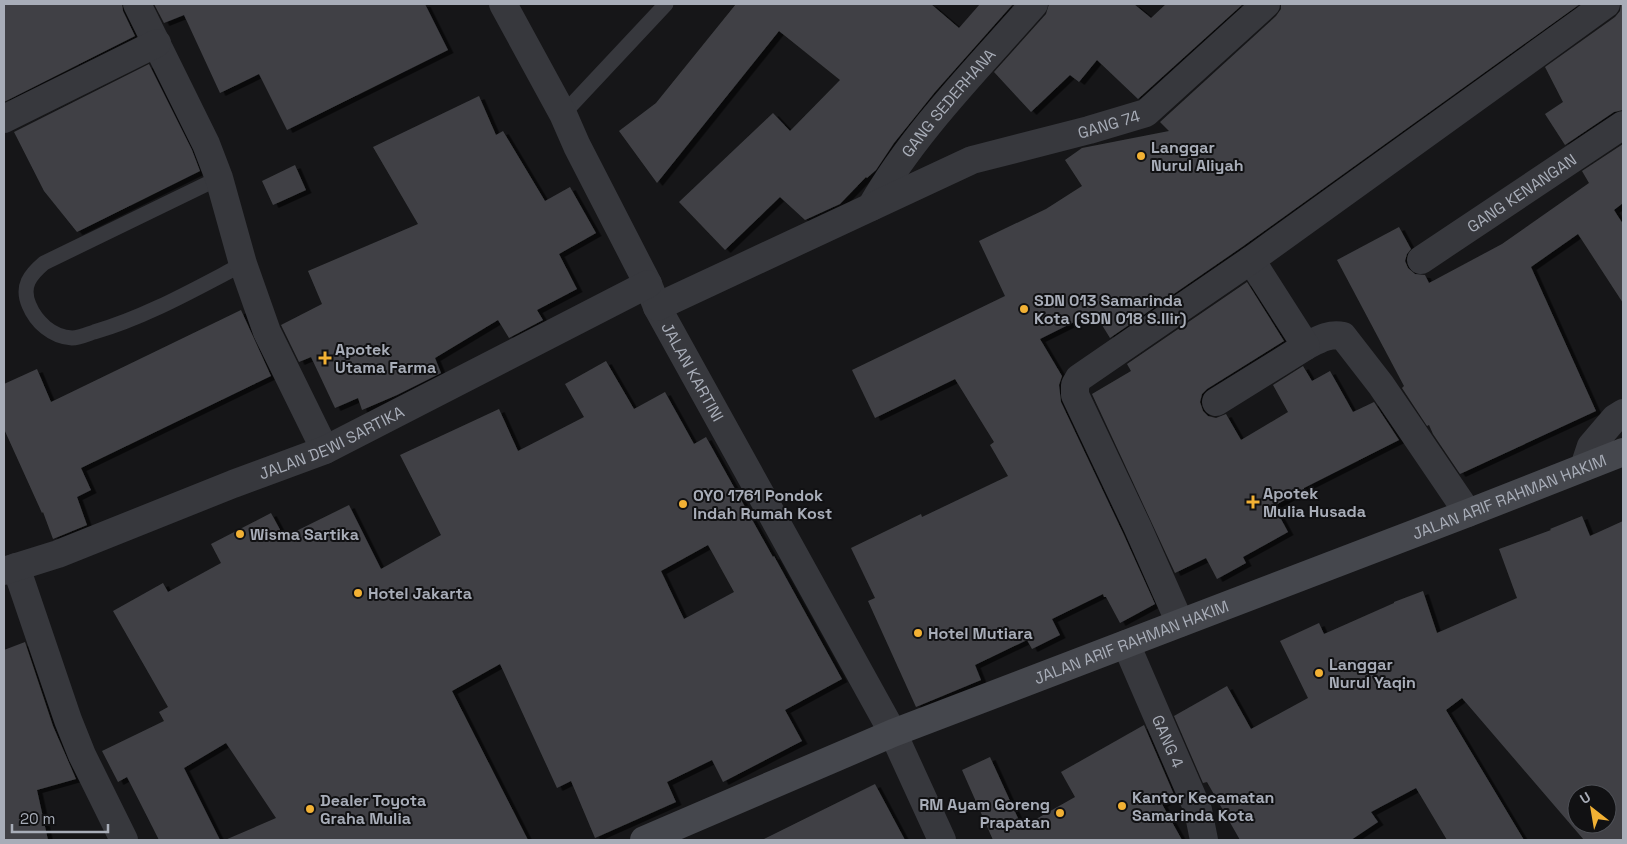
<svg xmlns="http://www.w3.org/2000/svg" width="1627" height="844" font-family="'Space Grotesk',sans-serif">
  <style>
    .building { fill: #404145; fill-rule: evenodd; filter: url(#shadow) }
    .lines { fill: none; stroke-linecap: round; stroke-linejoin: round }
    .lane { stroke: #37383d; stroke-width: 15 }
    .street { stroke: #37383d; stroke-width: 28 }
    .secondary { stroke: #45474d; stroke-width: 28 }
    .poi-dot { fill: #f2b134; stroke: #111113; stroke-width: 2 }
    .labels { text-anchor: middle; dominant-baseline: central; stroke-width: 4; stroke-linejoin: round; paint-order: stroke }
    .street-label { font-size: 16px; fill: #a8adb8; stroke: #111113 }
    .poi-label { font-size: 16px; font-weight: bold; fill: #a8adb8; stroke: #111113; text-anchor: start }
  </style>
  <defs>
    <filter id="shadow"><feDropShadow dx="5.5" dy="3" stdDeviation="0" flood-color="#0009"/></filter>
  </defs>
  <rect width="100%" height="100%" fill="#161618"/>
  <path class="building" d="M 4,4 L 122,4 L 123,11 L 135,36 L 4,102 Z
    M 154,4 L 425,4 L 448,50 L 287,130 L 259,74 L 220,93 L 184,15 L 164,23 Z
    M 736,4 L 931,4 L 959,28 L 980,4 L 1013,4 L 935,92 L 894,143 L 876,170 L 867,178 L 866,177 L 840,204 L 805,220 L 780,197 L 725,250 L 679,202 L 773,113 L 790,131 L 840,80 L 779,31 L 657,183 L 619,131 L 656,103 Z
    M 1049,4 L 1134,4 L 1151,18 L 1166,4 L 1243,4 L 1138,99 L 1097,60 L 1079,82 L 1070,75 L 1031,112 L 994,72 L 1046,14 Z
    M 1281,4 L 1580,4 L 1242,247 L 1110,338 L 1094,312 L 1040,339 L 1062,376 L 1059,385 L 1061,402 L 1123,533 L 1155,604 L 1120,623 L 1106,597 L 1104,597 L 1103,594 L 1052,619 L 1060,635 L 1032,649 L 1027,640 L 975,665 L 981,680 L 916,707 L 868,601 L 875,598 L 851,548 L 921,514 L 922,517 L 1008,476 L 990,445 L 994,442 L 955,379 L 875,418 L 852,370 L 1005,296 L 979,241 L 1046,209 L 1082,186 L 1065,160 L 1082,148 L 1169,131 L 1160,122 L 1276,16 L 1281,9 Z
    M 1621,4 L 1623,4 L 1623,110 L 1614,112 L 1565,145 L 1545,114 L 1563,102 L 1545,67 L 1615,17 L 1620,11 Z
    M 149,64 L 192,150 L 200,171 L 77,232 L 44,191 L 14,132 Z
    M 479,96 L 496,135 L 503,131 L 545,201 L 570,187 L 596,233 L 559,254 L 577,289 L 537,310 L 543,320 L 509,338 L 498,320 L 435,358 L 441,373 L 397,395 L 362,410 L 358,398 L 335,408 L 311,357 L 299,362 L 281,325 L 322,304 L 308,271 L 418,224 L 373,147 Z
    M 1623,144 L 1623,203 L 1614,210 L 1623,224 L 1623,303 L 1578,234 L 1531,267 L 1596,411 L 1460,474 L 1433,434 L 1429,425 L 1427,426 L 1402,388 L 1404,386 L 1337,260 L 1399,227 L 1411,249 L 1407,254 L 1405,261 L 1408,268 L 1415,274 L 1425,275 L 1429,283 L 1502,244 L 1589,183 L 1582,171 Z
    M 295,165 L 306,190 L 273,205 L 262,181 Z
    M 1247,282 L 1284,341 L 1207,389 L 1202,394 L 1200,402 L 1203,411 L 1208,416 L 1216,418 L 1226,414 L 1241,440 L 1288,412 L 1273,385 L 1303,366 L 1312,381 L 1330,371 L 1353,412 L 1374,402 L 1399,440 L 1304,488 L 1304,489 L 1274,506 L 1288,532 L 1243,557 L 1246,563 L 1217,579 L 1206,558 L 1175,573 L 1092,394 L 1131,371 L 1127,364 Z
    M 241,310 L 271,376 L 81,468 L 91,490 L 77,497 L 87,525 L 53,539 L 43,512 L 42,513 L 4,429 L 4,384 L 37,369 L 51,402 Z
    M 606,361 L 634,409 L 665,392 L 694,444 L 706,437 L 773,557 L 774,556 L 842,679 L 785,710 L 802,741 L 723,782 L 712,760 L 667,782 L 676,802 L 595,838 L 571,781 L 557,788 L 500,664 L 452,691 L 528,840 L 225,840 L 276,818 L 226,743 L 184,768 L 220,840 L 159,840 L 127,777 L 118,782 L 102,751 L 164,721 L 159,712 L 168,707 L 113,611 L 163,583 L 168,592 L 221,563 L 211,544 L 271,513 L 284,537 L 349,505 L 381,569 L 441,535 L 400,455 L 499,409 L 518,451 L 584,417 L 565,384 ZM 708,545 L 734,592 L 684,619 L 661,571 Z
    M 1582,516 L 1590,536 L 1623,521 L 1623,840 L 1584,840 L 1462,698 L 1446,710 L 1524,840 L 1447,840 L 1416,788 L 1371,812 L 1378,822 L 1351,840 L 1240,840 L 1207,782 L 1203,783 L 1174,716 L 1227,686 L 1251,729 L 1308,698 L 1280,641 L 1319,623 L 1324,634 L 1394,603 L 1394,602 L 1423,591 L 1437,633 L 1517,598 L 1499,549 L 1551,530 L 1550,529 ZM 1577,794 L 1607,794 L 1607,824 L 1577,824 Z
    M 25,642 L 53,726 L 76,779 L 37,790 L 48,840 L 4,840 L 4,650 Z
    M 1144,725 L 1175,797 L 1162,804 L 1182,840 L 993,840 L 962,770 L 990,757 L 1022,827 L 1075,797 L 1061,772 Z
    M 875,784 L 905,840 L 762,840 Z"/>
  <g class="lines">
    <path class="lane" d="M 563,114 L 666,4
      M 219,178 L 44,263 C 30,275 21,286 29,305 C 36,322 52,337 72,338 C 79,338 88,334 94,332 C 146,317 195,289 243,264"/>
    <g class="street">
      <path d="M 137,4 L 206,144 L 219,178 L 243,264 L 267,332 L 325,450"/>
      <path id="s1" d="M 503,4 L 563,114 L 577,146 L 648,284 L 657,307 L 893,733 L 942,840"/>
      <path d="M 4,119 L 157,43"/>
      <path id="s2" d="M 871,207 C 914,132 977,69 1034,4"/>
      <path id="s3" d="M 1421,260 L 1623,125"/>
      <path id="s4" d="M 657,307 L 972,160 L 1089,130 L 1146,113 L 1266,4"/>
      <path d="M 1306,346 C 1318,340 1329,333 1343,336 L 1381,385 L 1468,513"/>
      <path d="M 1216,402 L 1306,346 L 1251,260"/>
      <path d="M 1584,467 L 1591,446 L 1615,418 L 1623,413"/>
      <path d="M 16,567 L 68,720 L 82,755 L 124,840"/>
      <path id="s5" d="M 4,571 L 58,554 L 233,484 L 325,450 L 648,284"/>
      <path d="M 1180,623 L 1137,526 L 1075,395 L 1075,385 L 1079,378 L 1251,260 L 1606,4"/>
      <path id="s6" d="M 1126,644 L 1198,810 L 1204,840"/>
    </g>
    <path class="secondary" id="s7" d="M 644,840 L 893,733 L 1468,513 L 1623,452"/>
  </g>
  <g class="poi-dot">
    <circle cx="1141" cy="156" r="5"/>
    <circle cx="1024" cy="309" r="5"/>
    <path d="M322.5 350.5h5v5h5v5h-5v5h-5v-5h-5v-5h5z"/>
    <path d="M1250.5 494.5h5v5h5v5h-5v5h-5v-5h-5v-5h5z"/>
    <circle cx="683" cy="504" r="5"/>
    <circle cx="240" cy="534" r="5"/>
    <circle cx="358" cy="593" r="5"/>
    <circle cx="918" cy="633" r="5"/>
    <circle cx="1319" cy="673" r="5"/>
    <circle cx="1122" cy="806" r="5"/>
    <circle cx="310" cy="809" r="5"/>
    <circle cx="1060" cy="813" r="5"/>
  </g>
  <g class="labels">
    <g class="street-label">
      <text stroke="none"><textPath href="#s2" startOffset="130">GANG SEDERHANA</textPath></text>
      <text stroke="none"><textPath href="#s4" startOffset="489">GANG 74</textPath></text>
      <text stroke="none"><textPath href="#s3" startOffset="121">GANG KENANGAN</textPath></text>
      <text stroke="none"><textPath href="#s1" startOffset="414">JALAN KARTINI</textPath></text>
      <text stroke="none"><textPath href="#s5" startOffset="352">JALAN DEWI SARTIKA</textPath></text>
      <text stroke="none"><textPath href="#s7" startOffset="931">JALAN ARIF RAHMAN HAKIM</textPath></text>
      <text stroke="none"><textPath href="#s7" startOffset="526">JALAN ARIF RAHMAN HAKIM</textPath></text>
      <text stroke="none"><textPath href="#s6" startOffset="106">GANG 4</textPath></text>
    </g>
    <g class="poi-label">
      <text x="1151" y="147">Langgar<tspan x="1151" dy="18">Nurul Aliyah</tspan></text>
      <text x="1034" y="300">SDN 013 Samarinda<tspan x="1034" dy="18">Kota (SDN 018 S.Ilir)</tspan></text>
      <text x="335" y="349">Apotek<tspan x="335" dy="18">Utama Farma</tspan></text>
      <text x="1263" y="493">Apotek<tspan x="1263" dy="18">Mulia Husada</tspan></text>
      <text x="693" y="495">OYO 1761 Pondok<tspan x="693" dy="18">Indah Rumah Kost</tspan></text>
      <text x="250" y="534">Wisma Sartika</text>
      <text x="368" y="593">Hotel Jakarta</text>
      <text x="928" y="633">Hotel Mutiara</text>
      <text x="1329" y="664">Langgar<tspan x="1329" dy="18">Nurul Yaqin</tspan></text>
      <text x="1132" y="797">Kantor Kecamatan<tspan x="1132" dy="18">Samarinda Kota</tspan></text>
      <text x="320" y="800">Dealer Toyota<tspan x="320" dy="18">Graha Mulia</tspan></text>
      <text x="1050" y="804" text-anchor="end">RM Ayam Goreng<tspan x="1050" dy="18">Prapatan</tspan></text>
    </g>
  </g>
  <rect width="1627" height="844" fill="none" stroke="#a8adb8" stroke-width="10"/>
  <g transform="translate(1592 809) rotate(329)"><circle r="24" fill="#111113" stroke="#4d4f55"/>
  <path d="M0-4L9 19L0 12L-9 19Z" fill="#f2b134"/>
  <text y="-8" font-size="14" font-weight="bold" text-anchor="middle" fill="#a8adb8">U</text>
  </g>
  <path d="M12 824v8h96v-8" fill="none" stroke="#a8adb8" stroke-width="2.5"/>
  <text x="20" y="824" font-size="15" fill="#a8adb8" stroke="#111113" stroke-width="4" paint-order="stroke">20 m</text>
</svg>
